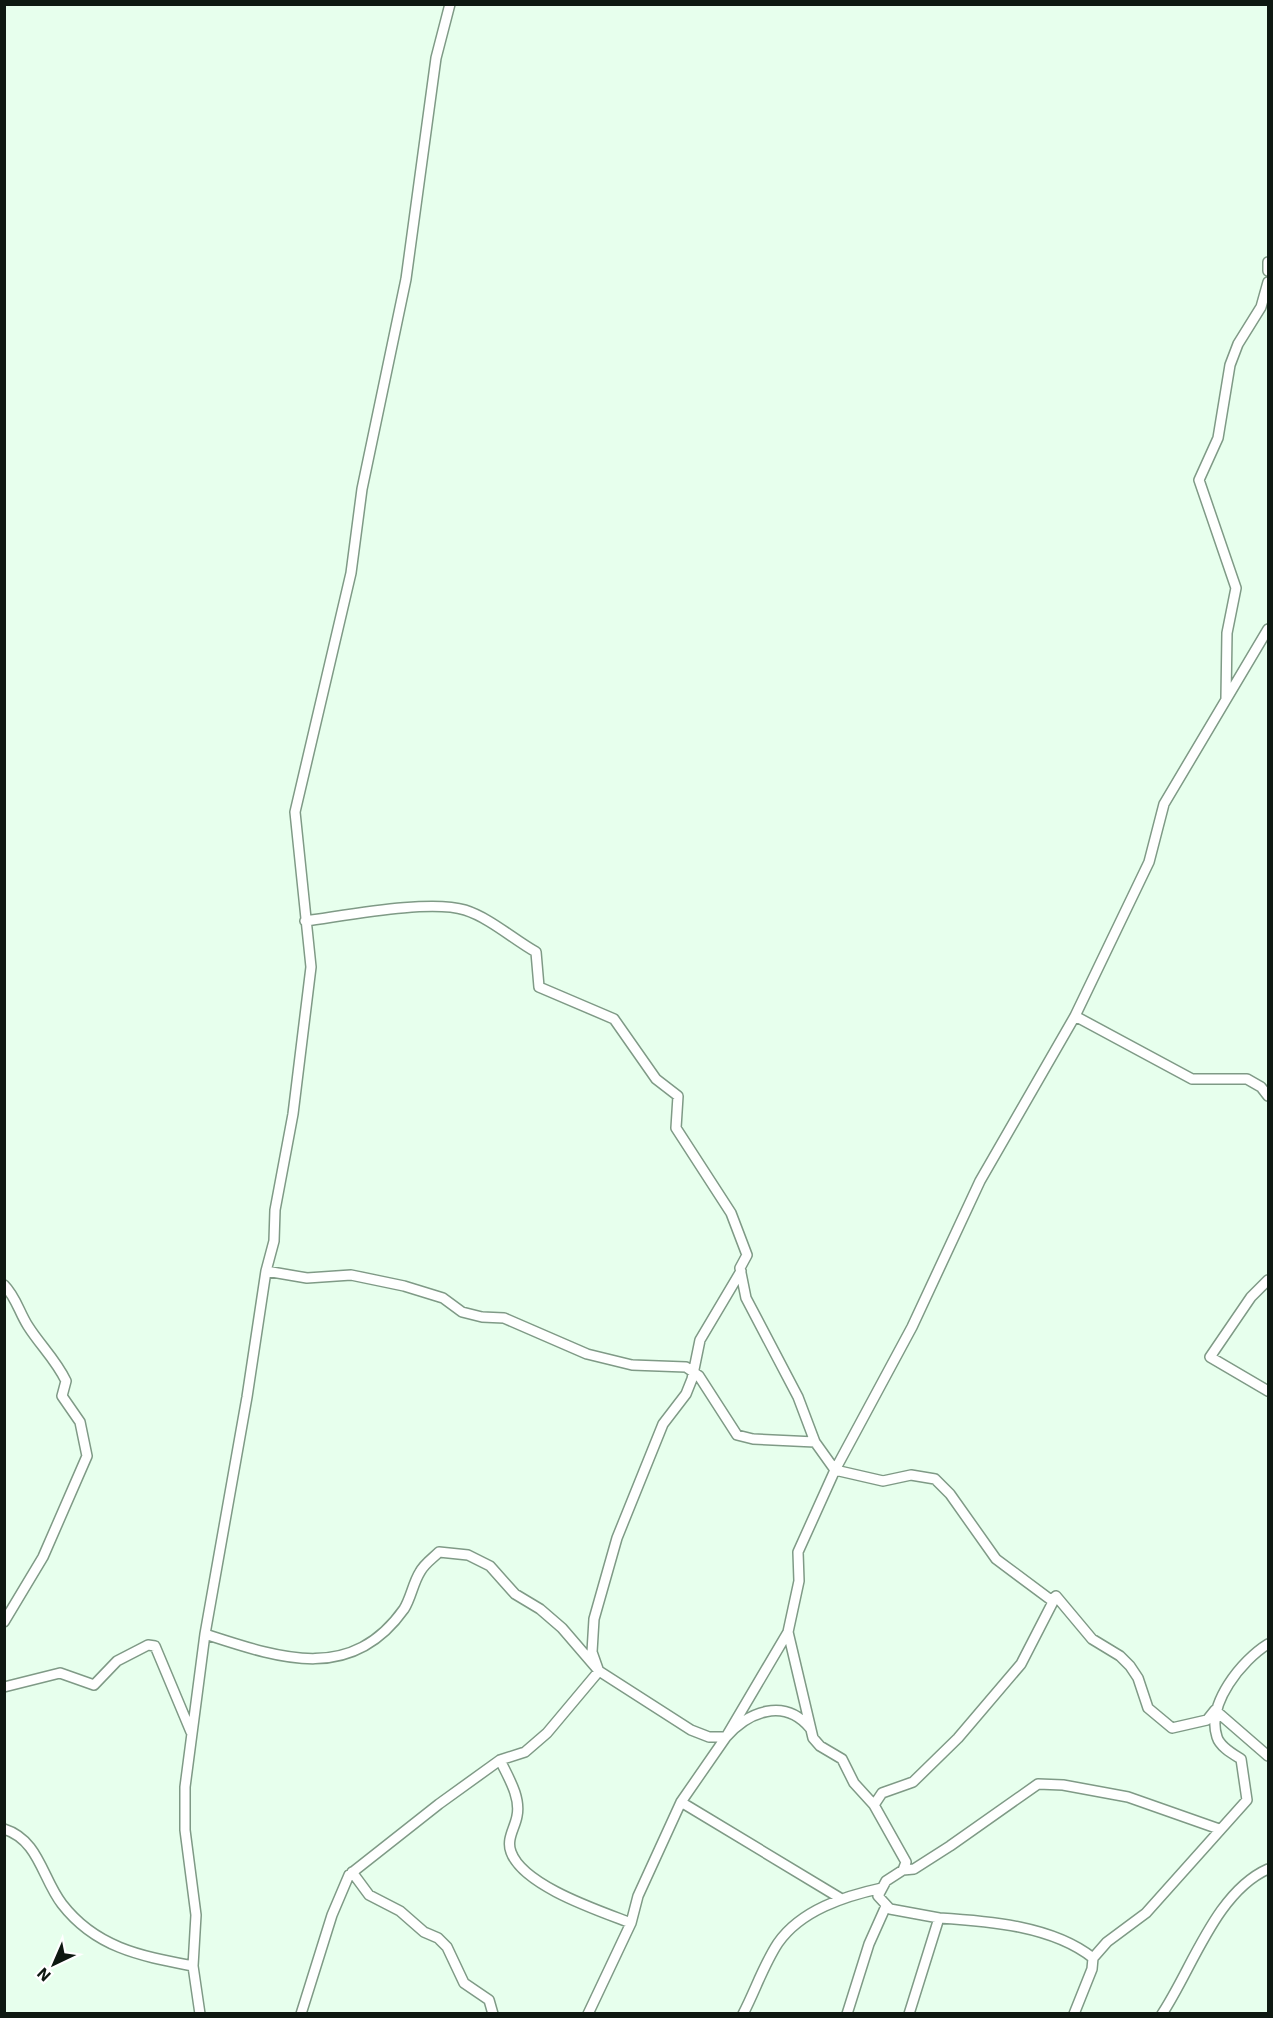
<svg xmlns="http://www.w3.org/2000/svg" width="1273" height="2018" font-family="'IBM Plex Sans',sans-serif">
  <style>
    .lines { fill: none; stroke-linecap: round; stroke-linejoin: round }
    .minor-casing { stroke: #7f9a86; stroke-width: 12 }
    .minor { stroke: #fff; stroke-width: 9 }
  </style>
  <rect width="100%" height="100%" fill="#e7ffed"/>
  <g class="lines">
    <defs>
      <path id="minor" d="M 1268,262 L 1268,271
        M 1226,698 L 1227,633 L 1236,588 L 1199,480 L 1218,438 L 1230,365 L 1238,344 L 1261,307 L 1268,282
        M 305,921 C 344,916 429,899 465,910 C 490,918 513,939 536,952 L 539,987 L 614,1019 L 656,1079 L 678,1096 L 676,1128 L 731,1213 L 747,1255 L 740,1268 L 746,1298 L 798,1397 L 815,1442 L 835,1470 L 883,1481 L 911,1475 L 935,1479 L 950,1494 L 996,1559 L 1051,1600 L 1056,1596 L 1092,1639 L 1120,1656 L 1130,1666 L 1138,1678 L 1148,1708 L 1172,1728 L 1207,1720 L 1215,1710 L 1268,1756
        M 1075,1016 L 1192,1079 L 1247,1079 L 1261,1087 L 1268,1096
        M 266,1271 L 307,1278 L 351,1275 L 404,1286 L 443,1298 L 462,1312 L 482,1317 L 504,1318 L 587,1354 L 632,1365 L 686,1367 L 699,1376 L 737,1435 L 753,1439 L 815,1442
        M 1268,1280 L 1251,1297 L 1210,1357 L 1268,1391
        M 4,1285 C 16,1297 19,1312 28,1326 C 40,1345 56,1360 66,1381 L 62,1396 L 80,1422 L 87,1456 L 43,1557 L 4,1622
        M 788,1632 L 813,1738 L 820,1746 L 842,1759 L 854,1783 L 874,1805 L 906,1862 L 903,1870 L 886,1881 L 878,1896 L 890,1909 L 939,1918 L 909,2014
        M 205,1634 C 279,1658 351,1684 404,1609 C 411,1598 413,1583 420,1572 C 424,1564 433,1558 439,1552 L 468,1555 L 490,1566 L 515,1594 L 540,1609 L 562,1628 L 599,1671 L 691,1730 L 709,1737 L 726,1737 C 748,1712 784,1697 810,1728
        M 598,1669 L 592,1652 L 594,1619 L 617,1538 L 663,1424 L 686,1394 L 692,1379 L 700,1340 L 741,1271
        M 4,1687 L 60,1673 L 94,1685 L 117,1661 L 148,1645 L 155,1646 L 191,1732
        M 500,1760 C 508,1777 521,1797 517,1816 C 515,1828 506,1839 511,1852 C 523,1886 600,1911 631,1923
        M 681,1802 L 840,1898
        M 874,1805 L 882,1793 L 913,1782 L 958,1738 L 1021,1664 L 1056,1596
        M 4,1829 C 39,1840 42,1878 62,1904 C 96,1948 141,1956 193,1966
        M 903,1870 L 914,1869 L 950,1846 L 1038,1784 L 1063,1785 L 1128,1797 L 1219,1829
        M 352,1872 L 369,1895 L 400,1911 L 424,1932 L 438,1938 L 447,1947 L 464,1983 L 489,2000 L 493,2014
        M 939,1918 C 989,1921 1053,1926 1093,1958
        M 200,2014 L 193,1966 L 196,1915 L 185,1830 L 185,1787 L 205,1634 L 247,1397 L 266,1271 L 274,1241 L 275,1210 L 293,1114 L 311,967 L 295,812 L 351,573 L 362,489 L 406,279 L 436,58 L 450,4
        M 301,2014 L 332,1915 L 349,1875 L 439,1804 L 500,1760 L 525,1752 L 547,1733 L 599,1671
        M 588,2014 L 631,1923 L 638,1896 L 681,1802 L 726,1737 L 788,1632 L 799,1581 L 798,1552 L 835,1470 L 912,1327 L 980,1181 L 1075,1016 L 1149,862 L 1164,804 L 1268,629
        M 743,2014 C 755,1991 764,1964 778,1943 C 801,1910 845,1896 882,1888
        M 847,2014 L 869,1944 L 886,1906
        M 1074,2014 L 1092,1969 L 1093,1958 L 1107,1942 L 1146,1913 L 1247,1800 L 1241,1759 C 1233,1754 1220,1747 1217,1737 C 1206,1704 1242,1660 1268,1644
        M 1162,2014 C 1192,1969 1216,1892 1268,1869"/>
    </defs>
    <use href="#minor" class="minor-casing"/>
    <use href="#minor" class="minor"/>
  </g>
  <rect width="1273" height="2018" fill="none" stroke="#0e1811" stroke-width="12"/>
  <g transform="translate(54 1964) rotate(224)" stroke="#ffffff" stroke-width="4.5" paint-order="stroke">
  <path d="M0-4.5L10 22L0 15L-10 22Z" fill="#0e1811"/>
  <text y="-9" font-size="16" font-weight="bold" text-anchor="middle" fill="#0e1811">N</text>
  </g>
</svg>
